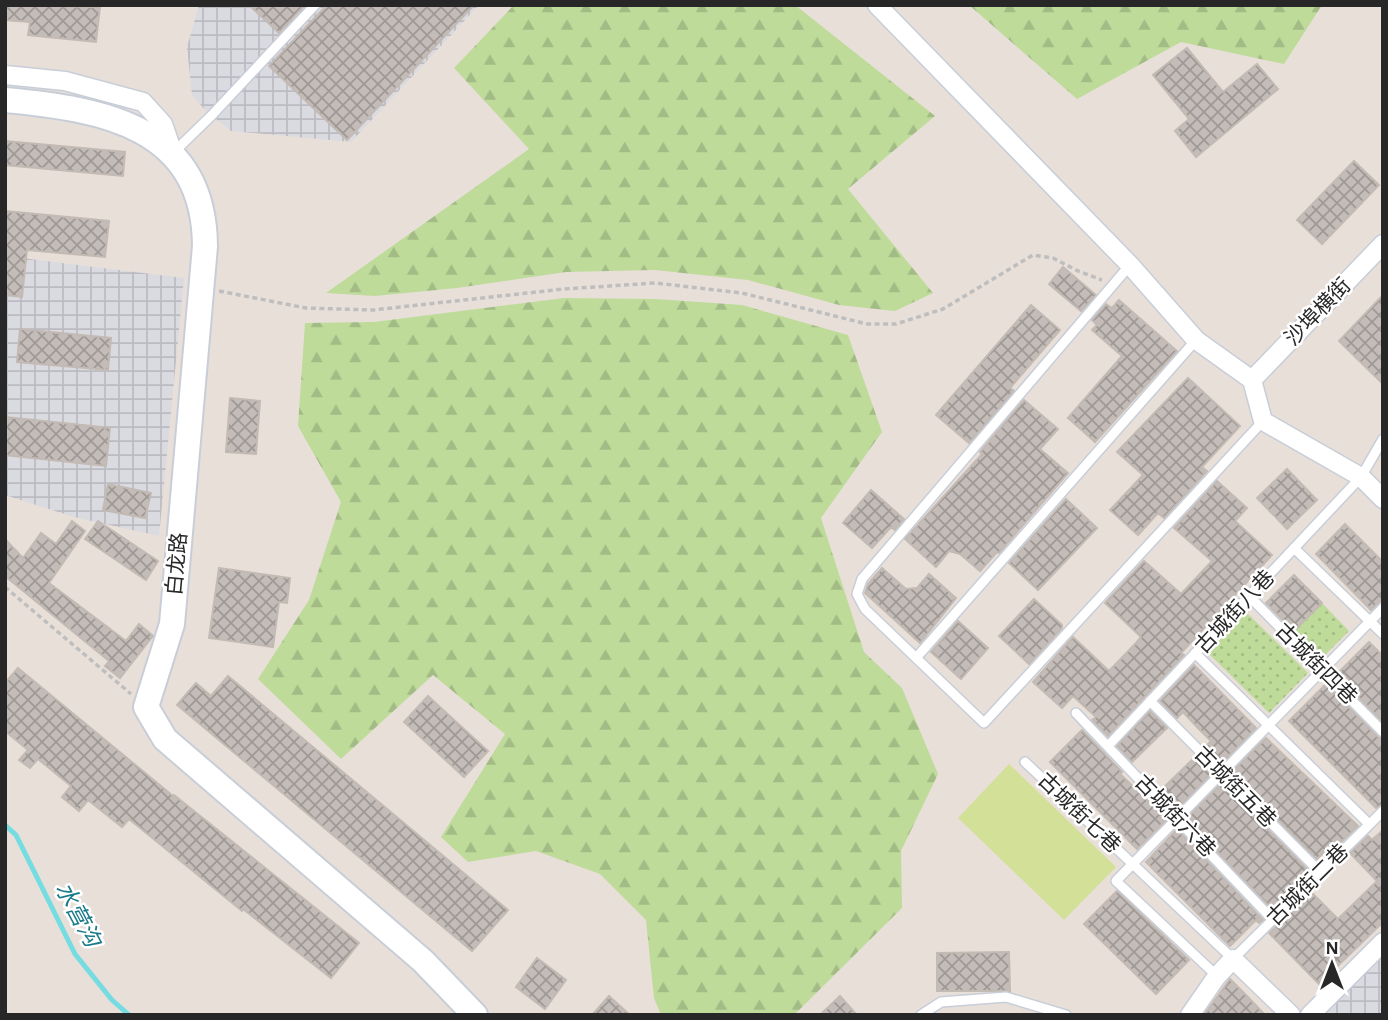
<svg xmlns="http://www.w3.org/2000/svg" width="1388" height="1020" font-family="'Alegreya Sans','Noto Sans SC',sans-serif">
  <style>
    .industrial { fill: url(#industrial-grid) }
    .forest { fill: url(#forest-firs) }
    .park { fill: url(#park-dots) }
    .pitch { fill: #d2e197 }
    .lines { fill: none; stroke-linecap: round; stroke-linejoin: round }
    .stream { stroke: #75dce2; stroke-width: 5 }
    .building { fill: url(#building-cross-hatch); stroke: #c3bab4; stroke-width: 2 }
    .lane-casing { stroke: #c8ced8; stroke-width: 12 }
    .street-casing { stroke: #c8ced8; stroke-width: 21 }
    .secondary-casing { stroke: #c8ced8; stroke-width: 28 }
    .path { stroke: #bebebe; stroke-width: 3.5; stroke-dasharray: 5 3.5; stroke-linecap: butt }
    .lane { stroke: #fff; stroke-width: 9 }
    .street { stroke: #fff; stroke-width: 18 }
    .secondary { stroke: #fff; stroke-width: 24 }
    .labels { text-anchor: middle; dominant-baseline: central; stroke-width: 5; stroke-linejoin: round; paint-order: stroke }
    .street-label { font-size: 21px; fill: #272727; stroke: #fff }
    .water-label { font-size: 23px; font-style: italic; fill: #197a89; stroke: #fff }
  </style>
  <defs>
    <pattern id="industrial-grid" width="8" height="8" patternUnits="userSpaceOnUse" patternTransform="scale(1.75)"><rect width="8" height="8" fill="#dadae1"/><path d="M0 4h8M4 0v8" fill="none" stroke="#bbbbc1"/></pattern>
    <pattern id="forest-firs" width="22" height="20" patternUnits="userSpaceOnUse" patternTransform="scale(1.75)"><rect width="22" height="20" fill="#bedb9a"/><path d="M5 1l3.5 6h-7zM16 11l3.5 6h-7z" fill="#a3bc85"/></pattern>
    <pattern id="park-dots" width="8" height="8" patternUnits="userSpaceOnUse" patternTransform="scale(1.75)"><rect width="8" height="8" fill="#bedb9a"/><path d="M2 2h.1M6 6h.1" fill="none" stroke="#a3bc85" stroke-width="1.8" stroke-linecap="round"/></pattern>
    <pattern id="building-cross-hatch" width="8" height="8" patternUnits="userSpaceOnUse" patternTransform="scale(1.75)"><rect width="8" height="8" fill="#c4bcb9"/><path d="M0 0l8 8M0 8l8-8" fill="none" stroke="#9f9996"/></pattern>
  </defs>
  <rect width="100%" height="100%" fill="#e8dfd9"/>
  <path class="industrial" d="M 199,5 L 479,5 L 351,142 L 231,131 L 206,111 L 192,95 L 187,47 Z
    M 5,256 L 184,278 L 159,536 L 74,517 L 5,495 Z
    M 1383,957 L 1383,1015 L 1320,1015 Z"/>
  <path class="forest" d="M 514,5 L 795,5 L 935,116 L 848,189 L 933,293 L 895,311 L 839,305 L 748,280 L 655,270 L 566,272 L 457,288 L 375,296 L 326,293 L 529,149 L 454,68 Z
    M 969,5 L 1322,5 L 1284,64 L 1181,42 L 1077,99 Z
    M 564,298 L 656,299 L 742,305 L 848,335 L 882,432 L 821,518 L 864,652 L 902,688 L 938,774 L 901,851 L 902,908 L 794,1015 L 661,1015 L 654,998 L 646,920 L 600,874 L 536,851 L 468,862 L 441,837 L 505,734 L 433,675 L 341,759 L 258,679 L 309,600 L 341,502 L 298,426 L 305,323 L 374,322 Z"/>
  <path class="park" d="M 1322,603 L 1349,631 L 1320,660 L 1293,632 Z
    M 1246,612 L 1308,673 L 1269,713 L 1207,652 Z"/>
  <path class="pitch" d="M 1009,764 L 1116,867 L 1064,920 L 958,818 Z"/>
  <g class="lines">
    <path class="stream" d="M 5,825 L 16,835 L 75,954 L 112,1000 L 129,1015"/>
  </g>
  <path class="building" d="M 5,5 L 100,7 L 96,42 L 28,35 L 30,22 L 5,20 Z
    M 249,5 L 301,5 L 303,7 L 279,33 Z
    M 327,5 L 474,5 L 347,140 L 269,66 Z
    M 1187,48 L 1223,92 L 1257,64 L 1278,89 L 1196,157 L 1175,131 L 1189,119 L 1153,75 Z
    M 5,141 L 125,152 L 123,176 L 5,165 Z
    M 1354,161 L 1379,185 L 1322,244 L 1297,220 Z
    M 5,211 L 109,221 L 105,257 L 27,250 L 22,297 L 5,295 Z
    M 1063,267 L 1096,295 L 1081,311 L 1049,284 Z
    M 1383,295 L 1383,384 L 1339,341 Z
    M 1119,300 L 1177,351 L 1095,442 L 1068,418 L 1122,356 L 1092,330 L 1097,325 L 1092,320 L 1106,304 L 1112,308 Z
    M 1031,305 L 1060,330 L 1010,388 L 1014,391 L 969,443 L 936,415 Z
    M 20,329 L 111,338 L 108,370 L 17,362 Z
    M 1188,378 L 1240,426 L 1202,467 L 1207,471 L 1164,518 L 1158,513 L 1138,535 L 1110,510 L 1143,475 L 1117,452 Z
    M 230,398 L 260,401 L 256,454 L 226,452 Z
    M 1024,400 L 1058,429 L 1040,449 L 1068,473 L 999,553 L 997,552 L 980,571 L 960,554 L 949,551 L 936,567 L 905,539 L 982,454 L 980,452 Z
    M 5,417 L 110,428 L 106,466 L 5,455 Z
    M 1287,469 L 1317,500 L 1287,529 L 1257,498 Z
    M 1217,481 L 1247,508 L 1235,521 L 1272,555 L 1181,653 L 1184,655 L 1108,736 L 1092,720 L 1096,717 L 1073,696 L 1062,708 L 1033,682 L 1073,637 L 1109,671 L 1136,643 L 1141,637 L 1105,603 L 1144,561 L 1181,594 L 1212,561 L 1174,528 Z
    M 108,484 L 151,493 L 145,518 L 103,510 Z
    M 871,490 L 904,519 L 895,530 L 891,527 L 872,548 L 843,523 Z
    M 1066,499 L 1097,528 L 1038,590 L 1009,563 Z
    M 72,521 L 85,531 L 49,583 L 126,641 L 139,624 L 153,636 L 120,678 L 105,666 L 109,661 L 5,576 L 5,539 L 23,558 L 41,533 L 56,544 Z
    M 98,521 L 158,561 L 146,580 L 85,539 Z
    M 1345,524 L 1383,562 L 1383,598 L 1371,610 L 1316,554 Z
    M 219,568 L 290,578 L 287,603 L 279,602 L 273,647 L 209,638 Z
    M 882,568 L 906,589 L 917,588 L 929,574 L 956,598 L 920,643 L 865,593 L 868,584 Z
    M 1294,575 L 1322,603 L 1294,631 L 1266,603 Z
    M 1034,599 L 1062,625 L 1062,628 L 1029,664 L 999,636 Z
    M 958,621 L 988,648 L 961,679 L 931,652 Z
    M 1369,642 L 1383,656 L 1383,722 L 1336,675 Z
    M 1194,665 L 1256,728 L 1222,763 L 1205,747 L 1211,741 L 1196,726 L 1183,712 L 1177,718 L 1160,701 Z
    M 18,668 L 173,796 L 174,795 L 359,943 L 331,978 L 243,909 L 242,911 L 129,819 L 122,827 L 88,800 L 79,811 L 62,797 L 71,786 L 38,759 L 30,768 L 19,760 L 28,750 L 5,731 L 5,683 Z
    M 228,676 L 508,910 L 472,951 L 177,705 L 196,683 L 211,696 Z
    M 1326,684 L 1378,737 L 1383,739 L 1383,804 L 1376,808 L 1289,721 Z
    M 428,696 L 488,751 L 464,777 L 404,722 Z
    M 1150,711 L 1167,728 L 1132,762 L 1117,746 Z
    M 1082,730 L 1122,772 L 1120,774 L 1167,819 L 1137,849 L 1050,762 Z
    M 1266,738 L 1358,826 L 1340,843 L 1337,840 L 1317,859 L 1231,773 Z
    M 1195,757 L 1212,773 L 1177,809 L 1160,791 Z
    M 1222,783 L 1308,870 L 1299,879 L 1301,882 L 1273,910 L 1186,819 Z
    M 1177,829 L 1263,920 L 1259,923 L 1256,920 L 1230,946 L 1146,862 Z
    M 1383,830 L 1383,922 L 1319,984 L 1269,933 L 1311,892 L 1338,919 L 1377,881 L 1350,853 L 1368,836 L 1372,840 Z
    M 1117,891 L 1189,960 L 1156,994 L 1084,924 Z
    M 1009,952 L 1010,991 L 937,991 L 937,953 Z
    M 537,958 L 566,980 L 545,1009 L 516,987 Z
    M 1230,979 L 1247,996 L 1265,1015 L 1204,1015 Z
    M 609,996 L 630,1015 L 592,1015 Z
    M 840,996 L 857,1015 L 820,1015 Z"/>
  <g class="lines">
    <defs>
      <path id="lane" d="M 173,153 L 212,115 L 315,5
        M 1130,265 L 862,579 L 857,594 L 865,609 L 984,723 L 1263,421
        M 1294,548 L 1383,634
        M 1249,596 L 1383,732
        M 1195,653 L 1369,824
        M 916,658 L 1196,340
        M 1150,701 L 1320,872
        M 1076,713 L 1272,919
        M 1108,746 L 1361,477 L 1383,439
        M 1025,762 L 1233,959 L 1383,811
        M 1217,976 L 1116,881 L 1383,608
        M 921,1015 L 941,1002 L 1006,997 L 1066,1015"/>
      <path id="street" d="M 877,5 L 1130,265 L 1196,340 L 1252,380 L 1263,421 L 1361,477 L 1383,499
        M 5,75 L 65,81 L 143,102 L 163,124 L 173,153
        M 1252,380 L 1383,244
        M 1190,1015 L 1217,976 L 1233,959 L 1291,1015
        M 1310,1015 L 1383,942"/>
      <path id="secondary" d="M 5,100 C 103,109 204,126 205,246 L 172,624 L 146,707 L 165,739 L 423,961 L 475,1015"/>
    </defs>
    <use href="#lane" class="lane-casing"/>
    <use href="#street" class="street-casing"/>
    <use href="#secondary" class="secondary-casing"/>
    <path class="path" d="M 219,291 L 306,308 L 373,310 L 564,289 L 655,283 L 742,293 L 867,324 L 896,324 L 943,309 L 1033,255 L 1053,258 L 1078,271 L 1102,280
      M 5,587 L 131,694"/>
    <use href="#lane" class="lane"/>
    <use href="#street" class="street"/>
    <use href="#secondary" class="secondary"/>
  </g>
  <g class="labels">
    <g class="street-label">
      <text transform="translate(1318 312) rotate(-46)">沙埠横街</text>
      <text transform="translate(177 564) rotate(-85)">白龙路</text>
      <text transform="translate(1235 612) rotate(-47)">古城街八巷</text>
      <text transform="translate(1316 664) rotate(45)">古城街四巷</text>
      <text transform="translate(1235 787) rotate(45)">古城街五巷</text>
      <text transform="translate(1079 813) rotate(44)">古城街七巷</text>
      <text transform="translate(1175 816) rotate(46)">古城街六巷</text>
      <text transform="translate(1308 885) rotate(-45)">古城街二巷</text>
    </g>
    <g class="water-label">
      <text transform="translate(77 915) rotate(62)">水营沟</text>
    </g>
  </g>
  <rect width="1388" height="1020" fill="none" stroke="#272727" stroke-width="14"/>
  <g transform="translate(1332 964)" stroke="#ffffff" stroke-width="5" paint-order="stroke">
  <path d="M0-5L12 26L0 18L-12 26Z" fill="#272727"/>
  <text y="-10" font-size="19" font-weight="bold" text-anchor="middle" fill="#272727">N</text>
  </g>
</svg>
